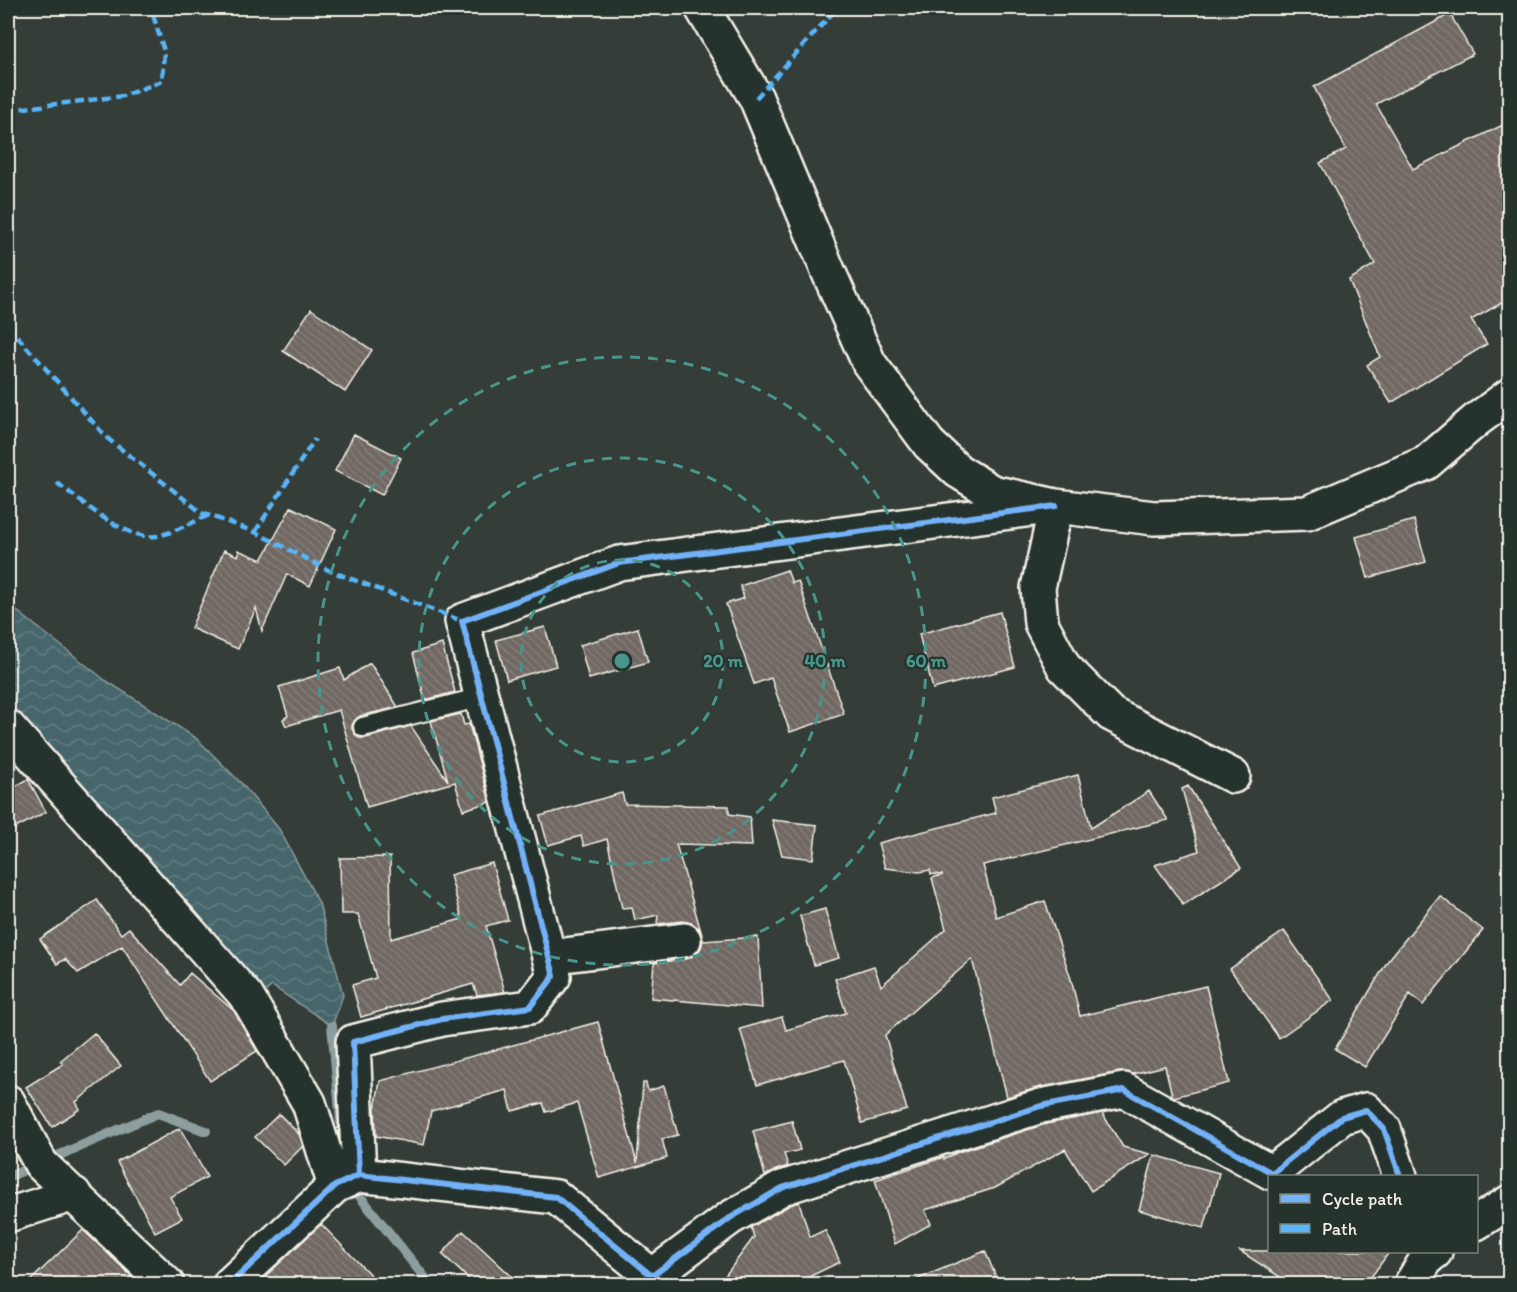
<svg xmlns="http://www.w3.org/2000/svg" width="1517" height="1292" font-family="Itim,sans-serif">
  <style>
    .water { fill: url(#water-waves); stroke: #8c9e9e; stroke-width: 1.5 }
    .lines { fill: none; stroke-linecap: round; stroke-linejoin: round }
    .stream { stroke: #8c9e9e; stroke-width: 10 }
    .building { fill: url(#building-back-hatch); stroke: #f4f1e8; stroke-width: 1.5 }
    .service-casing { stroke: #f4f1e8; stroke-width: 22 }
    .minor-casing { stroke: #f4f1e8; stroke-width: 38 }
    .service { stroke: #26332d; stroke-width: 18 }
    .minor { stroke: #26332d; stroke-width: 33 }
    .quiet { stroke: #59b6f9; stroke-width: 4.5; stroke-dasharray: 9 4.5; stroke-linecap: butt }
    .cycleway-casing { stroke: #26332d; stroke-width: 10 }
    .cycleway { stroke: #73b2f8; stroke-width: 6 }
    .ring { fill: none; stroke: #48958c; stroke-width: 3; stroke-dasharray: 10 8 }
    .centre { fill: #48958c; stroke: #26332d; stroke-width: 3 }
    .ring-label { font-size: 18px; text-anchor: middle; font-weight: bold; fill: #48958c; stroke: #26332d; stroke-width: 4.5; stroke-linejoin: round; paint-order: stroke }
  </style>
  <defs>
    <pattern id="water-waves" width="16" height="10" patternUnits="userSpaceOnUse" patternTransform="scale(1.5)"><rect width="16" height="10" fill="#46666c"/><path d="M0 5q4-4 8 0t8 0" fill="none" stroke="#617c81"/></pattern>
    <pattern id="building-back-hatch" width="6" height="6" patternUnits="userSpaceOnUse" patternTransform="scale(1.5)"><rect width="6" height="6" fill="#706762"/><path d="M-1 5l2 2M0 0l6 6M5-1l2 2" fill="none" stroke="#857d78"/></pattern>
  </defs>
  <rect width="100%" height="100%" fill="#353d38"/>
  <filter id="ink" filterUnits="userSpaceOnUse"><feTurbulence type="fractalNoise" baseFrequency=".0167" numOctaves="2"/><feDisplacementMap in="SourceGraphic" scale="12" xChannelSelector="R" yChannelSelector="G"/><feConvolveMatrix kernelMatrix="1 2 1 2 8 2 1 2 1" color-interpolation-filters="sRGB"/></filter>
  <g filter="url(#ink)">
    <path class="water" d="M 8,604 L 105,680 L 196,738 L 241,783 L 279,829 L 319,903 L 343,995 L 332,1026 L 272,986 L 259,997 L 8,708 Z"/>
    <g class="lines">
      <path class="stream" d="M 332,1026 L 341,1122
        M 8,1177 L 158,1113 L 206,1131
        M 358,1194 L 430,1284"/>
    </g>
    <path class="building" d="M 1450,14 L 1473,54 L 1376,104 L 1413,169 L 1509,122 L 1509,299 L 1471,320 L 1487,344 L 1391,403 L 1367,365 L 1380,357 L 1349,280 L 1375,264 L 1320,163 L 1346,149 L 1314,87 Z
      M 311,309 L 372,350 L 345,392 L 283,351 Z
      M 354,434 L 401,458 L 382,495 L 335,471 Z
      M 291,507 L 336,529 L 310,586 L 287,574 L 262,631 L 256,608 L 238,649 L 191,628 L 224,550 L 238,556 L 239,553 L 238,550 L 262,560 Z
      M 1414,520 L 1426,562 L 1368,578 L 1356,537 Z
      M 787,570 L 792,583 L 798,581 L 844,714 L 790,732 L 771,678 L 754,684 L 726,604 L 744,598 L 740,586 Z
      M 1000,612 L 1015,667 L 933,689 L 919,634 Z
      M 545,627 L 556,666 L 507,680 L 496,640 Z
      M 638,628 L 648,662 L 589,679 L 580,645 Z
      M 442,644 L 455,692 L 425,700 L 413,653 Z
      M 370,663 L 398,707 L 360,716 L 356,719 L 352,725 L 352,729 L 355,734 L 359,738 L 366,738 L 411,726 L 448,781 L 431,721 L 461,714 L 464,725 L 469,724 L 490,802 L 463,810 L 455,782 L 367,807 L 339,710 L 286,726 L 283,719 L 288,716 L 279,687 L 340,668 L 344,680 Z
      M 1078,775 L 1091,828 L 1149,791 L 1168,820 L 983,865 L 996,917 L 1045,901 L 1071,979 L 1080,1016 L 1206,986 L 1229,1083 L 1174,1097 L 1172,1095 L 1165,1066 L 1133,1074 L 1120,1072 L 1037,1088 L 1007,1097 L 972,959 L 885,1035 L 907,1110 L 862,1123 L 844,1060 L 757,1085 L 740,1029 L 782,1017 L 786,1030 L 846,1013 L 835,979 L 874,966 L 881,986 L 946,929 L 932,878 L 943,875 L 931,874 L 930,870 L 919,872 L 885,868 L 878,843 L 996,813 L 992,797 Z
      M 28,779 L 46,812 L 8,832 L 8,791 Z
      M 1188,786 L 1241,868 L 1183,905 L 1155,865 L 1199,851 L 1182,789 Z
      M 622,793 L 625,804 L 729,806 L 729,814 L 750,817 L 752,846 L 676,844 L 702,935 L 699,928 L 691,923 L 682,921 L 657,924 L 658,915 L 635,920 L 632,907 L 622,908 L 607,839 L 584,846 L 581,836 L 548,845 L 540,816 Z
      M 772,820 L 817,825 L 813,859 L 782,855 Z
      M 390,857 L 391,939 L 462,919 L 450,875 L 492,863 L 508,920 L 486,926 L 505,992 L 477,995 L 473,984 L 361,1017 L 352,985 L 376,978 L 358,914 L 341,914 L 340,858 Z
      M 1440,896 L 1483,930 L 1423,1005 L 1410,994 L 1365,1067 L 1335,1049 L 1387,962 Z
      M 97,900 L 121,934 L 129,928 L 180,985 L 190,973 L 234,1011 L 257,1051 L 210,1081 L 122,946 L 78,973 L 65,959 L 57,964 L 40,939 Z
      M 825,909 L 839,958 L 814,965 L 800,916 Z
      M 1284,931 L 1333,1000 L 1279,1038 L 1230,969 Z
      M 758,937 L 762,1008 L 651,998 L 654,963 L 686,959 L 695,955 L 701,948 L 703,938 L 703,941 Z
      M 598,1022 L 637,1163 L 643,1083 L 646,1083 L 648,1091 L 664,1086 L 678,1135 L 662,1139 L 667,1158 L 599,1178 L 577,1103 L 546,1112 L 543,1103 L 512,1111 L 507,1090 L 431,1111 L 424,1145 L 376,1136 L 375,1108 L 380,1081 Z
      M 94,1033 L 121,1066 L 76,1102 L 80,1109 L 52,1127 L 26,1087 L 63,1064 L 60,1061 Z
      M 1102,1113 L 1123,1147 L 1150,1154 L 1091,1191 L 1065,1149 L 995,1188 L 925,1210 L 931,1224 L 895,1244 L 875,1180 L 944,1157 L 944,1159 L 958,1152 L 1046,1124 Z
      M 279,1114 L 299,1134 L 303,1146 L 284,1165 L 255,1137 Z
      M 792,1121 L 800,1150 L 784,1154 L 788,1166 L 776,1170 L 765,1176 L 753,1131 Z
      M 180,1128 L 207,1177 L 170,1197 L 182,1218 L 155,1232 L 117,1162 Z
      M 1154,1155 L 1219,1173 L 1204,1228 L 1139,1210 Z
      M 799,1202 L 810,1237 L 825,1230 L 840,1262 L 794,1284 L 719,1284 L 754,1237 L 751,1227 L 790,1205 Z
      M 321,1224 L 379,1284 L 257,1284 Z
      M 83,1230 L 120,1265 L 139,1284 L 27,1284 Z
      M 463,1231 L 520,1284 L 474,1284 L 442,1254 Z
      M 985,1251 L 999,1284 L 906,1284 Z
      M 1240,1251 L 1390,1251 L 1366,1284 L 1291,1284 Z"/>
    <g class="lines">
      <defs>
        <path id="service" d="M 363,727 L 482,697"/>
        <path id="minor" d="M 702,8 L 756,98 L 829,273 L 869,363 L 929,444 L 958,471 L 992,492 L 1056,506 L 1154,518 L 1307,513 L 1426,463 L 1475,421 L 1510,395
          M 1056,506 L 1038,588 L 1041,623 L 1064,667 L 1111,714 L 1233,776
          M 8,727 L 247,997 L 309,1103 L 335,1186
          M 549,957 L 684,940
          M 8,1102 L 41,1164 L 167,1284
          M 359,1175 L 353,1042 L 442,1019 L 530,1007 L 554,976 L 462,621 L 619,563 L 1056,506
          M 8,1215 L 74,1194
          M 1476,1223 L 1510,1202
          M 230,1284 L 335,1186 L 359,1175 L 556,1197 L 652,1276 L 730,1218 L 782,1188 L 1041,1106 L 1124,1090 L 1272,1173 L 1342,1117 L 1366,1110 L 1384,1129 L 1400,1176
          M 1411,1284 L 1428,1257 L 1435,1252"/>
      </defs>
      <use href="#service" class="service-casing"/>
      <use href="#minor" class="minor-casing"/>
      <use href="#service" class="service"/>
      <use href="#minor" class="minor"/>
      <path class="quiet" d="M 756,98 L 837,8
        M 8,110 L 123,96 L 162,81 L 164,51 L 151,8
        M 8,326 L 107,438 L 202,513 L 255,532 L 328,570 L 462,621
        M 57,483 C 82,501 125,541 157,536 C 170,534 195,521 209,515
        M 255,532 L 315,439"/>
      <defs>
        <path id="cycleway" d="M 359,1175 L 353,1042 L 442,1019 L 530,1007 L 554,976 L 462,621 L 619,563 L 1056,506
          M 230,1284 L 335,1186 L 359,1175 L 556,1197 L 652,1276 L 730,1218 L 782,1188 L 1041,1106 L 1124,1090 L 1272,1173 L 1342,1117 L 1366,1110 L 1384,1129 L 1400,1176"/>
      </defs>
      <use href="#cycleway" class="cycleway-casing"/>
      <use href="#cycleway" class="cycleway"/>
    </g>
  </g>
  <g class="ring">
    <circle cx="622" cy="661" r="101"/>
    <circle cx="622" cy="661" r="203"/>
    <circle cx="622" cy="661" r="304"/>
  </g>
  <circle cx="622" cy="661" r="9" class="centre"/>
  <g class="ring-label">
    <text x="723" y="667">20 m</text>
    <text x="825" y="667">40 m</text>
    <text x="926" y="667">60 m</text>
  </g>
  <rect width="1517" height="1292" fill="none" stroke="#26332d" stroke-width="30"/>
  <rect x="15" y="15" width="1487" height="1262" fill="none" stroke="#f4f1e8" stroke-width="2" filter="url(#ink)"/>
  <rect x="1268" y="1175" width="210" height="78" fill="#26332d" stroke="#787f78" stroke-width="1.5"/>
  <rect x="1280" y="1194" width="30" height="9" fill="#73b2f8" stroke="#787f78" stroke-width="1.5"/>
  <text x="1322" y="1205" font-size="18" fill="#f4f1e8">Cycle path</text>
  <rect x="1280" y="1224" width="30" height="9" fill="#59b6f9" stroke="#787f78" stroke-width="1.5"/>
  <text x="1322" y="1235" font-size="18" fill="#f4f1e8">Path</text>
</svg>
